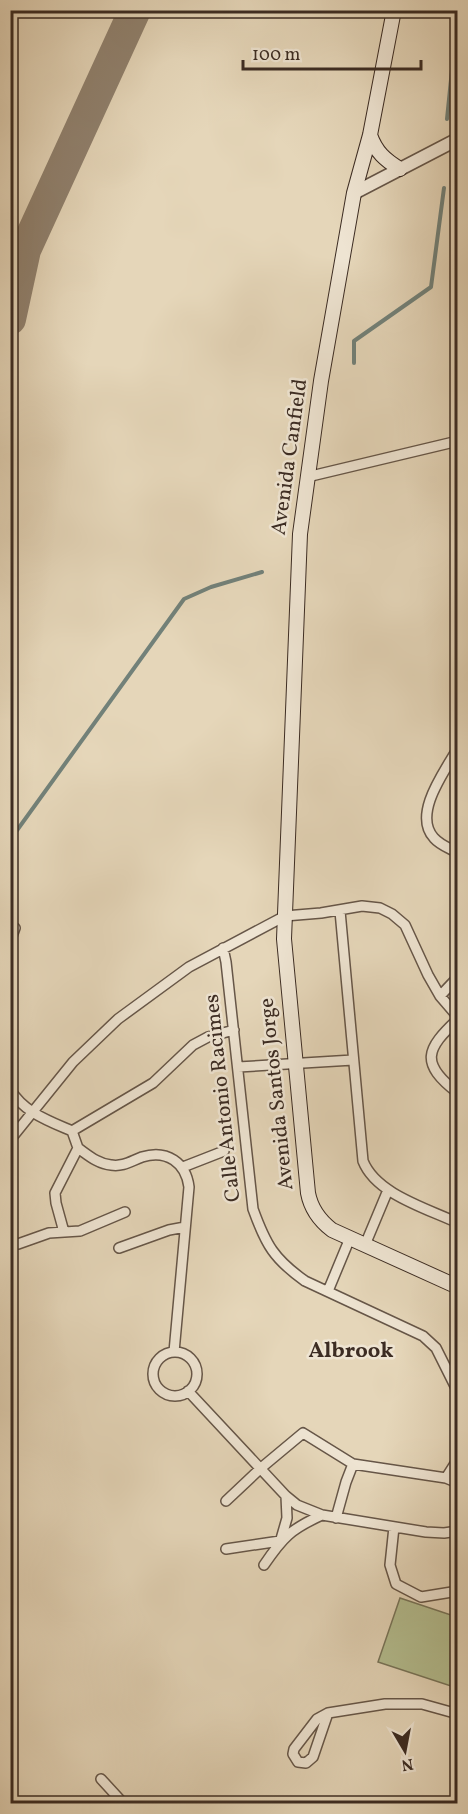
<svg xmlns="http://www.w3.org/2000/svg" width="468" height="1814" font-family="Vollkorn,serif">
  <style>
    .green { fill: #b4be90; stroke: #78755a; stroke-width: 1.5 }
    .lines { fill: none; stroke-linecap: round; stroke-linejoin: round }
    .stream { stroke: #728179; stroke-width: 4 }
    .taxiway { stroke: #90816e; stroke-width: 32 }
    .minor-casing { stroke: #665648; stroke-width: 12 }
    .tertiary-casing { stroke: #665648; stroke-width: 15 }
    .secondary-casing { stroke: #3c2c23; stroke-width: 16 }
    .minor { stroke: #eee4d2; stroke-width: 9 }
    .tertiary { stroke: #eee4d2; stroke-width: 12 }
    .secondary { stroke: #eee4d2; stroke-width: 14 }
    .labels { text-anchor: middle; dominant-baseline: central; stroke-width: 5; stroke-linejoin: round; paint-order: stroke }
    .street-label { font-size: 21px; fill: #3c2c23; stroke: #eee4d2 }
    .neighbourhood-label { font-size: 22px; font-weight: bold; fill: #3c2c23; stroke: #eee4d2 }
  </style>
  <rect width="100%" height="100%" fill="#e5d6b9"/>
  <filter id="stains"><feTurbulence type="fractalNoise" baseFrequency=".00333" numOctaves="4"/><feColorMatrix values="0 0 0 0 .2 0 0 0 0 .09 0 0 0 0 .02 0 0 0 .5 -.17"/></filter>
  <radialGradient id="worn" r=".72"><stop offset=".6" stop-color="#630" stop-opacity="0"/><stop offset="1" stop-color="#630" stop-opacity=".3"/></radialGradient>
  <path class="green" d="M 400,1598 L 457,1617 L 457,1688 L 378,1662 Z"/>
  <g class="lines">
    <path class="stream" d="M 447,119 L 458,11
      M 354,363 L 354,341 L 431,287 L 444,188
      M 10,840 L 184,599 L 211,587 L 262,572"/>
    <path class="taxiway" d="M 10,319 L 25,250 L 135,10"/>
    <defs>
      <path id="minor" d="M 307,477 L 458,441
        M 458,748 C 445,771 412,814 434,838 C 440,845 449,848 458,853
        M 340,911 L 363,1161 C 376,1194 426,1208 458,1223
        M 10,942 L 15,928
        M 223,948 L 226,962 L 253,1209 C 266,1245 274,1259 305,1281 L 423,1336 L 436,1348 L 458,1392
        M 440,996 L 458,977
        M 458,1019 C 426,1049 419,1063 458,1093
        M 238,1067 L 353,1060
        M 10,1089 C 23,1112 49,1121 72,1131 L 78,1148 C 88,1155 98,1164 111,1165 C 123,1167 131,1161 142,1157 C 167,1149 186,1163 189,1187 L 174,1352
        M 72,1131 L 153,1083 L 193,1045 L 208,1037 L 234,1030
        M 10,1140 L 73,1062 L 118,1019 L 189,967 L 285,916 L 321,913 L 362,906 L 380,908 L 392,914 L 405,925 L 428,975 L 440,996 L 458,1017
        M 183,1167 L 224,1151
        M 64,1232 L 56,1203 L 55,1193 L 78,1148
        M 18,1244 L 49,1233 L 80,1231 L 125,1212
        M 365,1245 L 388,1190
        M 119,1248 L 169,1230 L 185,1227
        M 328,1291 L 350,1238
        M153 1374a22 22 0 1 1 44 0a22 22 0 1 1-44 0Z
        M 188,1391 L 286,1496 L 297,1505 L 322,1515 L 426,1532 L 444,1533 L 458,1531
        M 446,1478 L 458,1459
        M 226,1501 L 261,1468 L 303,1433 L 353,1464 L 446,1478 L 458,1483
        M 336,1518 L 346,1482 L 353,1464
        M 394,1527 L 390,1565 L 396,1584 L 421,1597 L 458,1591
        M 281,1539 L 287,1518 L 286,1496
        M 226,1549 L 280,1541
        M 264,1565 C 283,1537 291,1529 322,1515
        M 328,1713 L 313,1757 L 306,1763 L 298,1762 L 293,1754 L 294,1749 L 317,1719 L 328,1713 L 385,1704 L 422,1704 L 458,1714
        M 101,1779 L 124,1804"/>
      <path id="tertiary" d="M 354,193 L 458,139"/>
      <path id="secondary" d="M 394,10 L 370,135 L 354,193 L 321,381 L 300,534 L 284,939 L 308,1193 C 311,1209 319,1220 332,1230 L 458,1287
        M 370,135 C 376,152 385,160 400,169
        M 455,1804 L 458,1799"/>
    </defs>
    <use href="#minor" class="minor-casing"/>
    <use href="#tertiary" class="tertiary-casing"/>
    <use href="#secondary" class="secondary-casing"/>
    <use href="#minor" class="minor"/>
    <use href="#tertiary" class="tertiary"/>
    <use href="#secondary" class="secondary"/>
  </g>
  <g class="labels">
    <g class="street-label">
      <text transform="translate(290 457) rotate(-82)">Avenida Canfield</text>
      <text transform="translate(277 1094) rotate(-96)">Avenida Santos Jorge</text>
      <text transform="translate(223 1098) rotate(-96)">Calle Antonio Racimes</text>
    </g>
    <g class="neighbourhood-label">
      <text x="351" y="1351">Albrook</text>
    </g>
  </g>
  <rect width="468" height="1814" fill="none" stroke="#e5d6b9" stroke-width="36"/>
  <rect x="12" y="12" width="444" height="1790" fill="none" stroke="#3c2c23" stroke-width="3"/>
  <rect x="18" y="18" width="432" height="1778" fill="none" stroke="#3c2c23" stroke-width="1.5"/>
  <g transform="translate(405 1751) rotate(170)" stroke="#eee4d2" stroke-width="4.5" paint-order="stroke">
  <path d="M0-4.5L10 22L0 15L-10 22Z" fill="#3c2c23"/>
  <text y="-9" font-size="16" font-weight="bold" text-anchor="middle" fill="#3c2c23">N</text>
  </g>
  <path d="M243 60v9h178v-9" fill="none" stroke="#3c2c23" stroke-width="3"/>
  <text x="252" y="60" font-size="18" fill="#3c2c23" stroke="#eee4d2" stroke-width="4.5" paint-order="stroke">100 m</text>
  <rect width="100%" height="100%" filter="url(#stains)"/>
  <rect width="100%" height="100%" fill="url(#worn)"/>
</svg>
